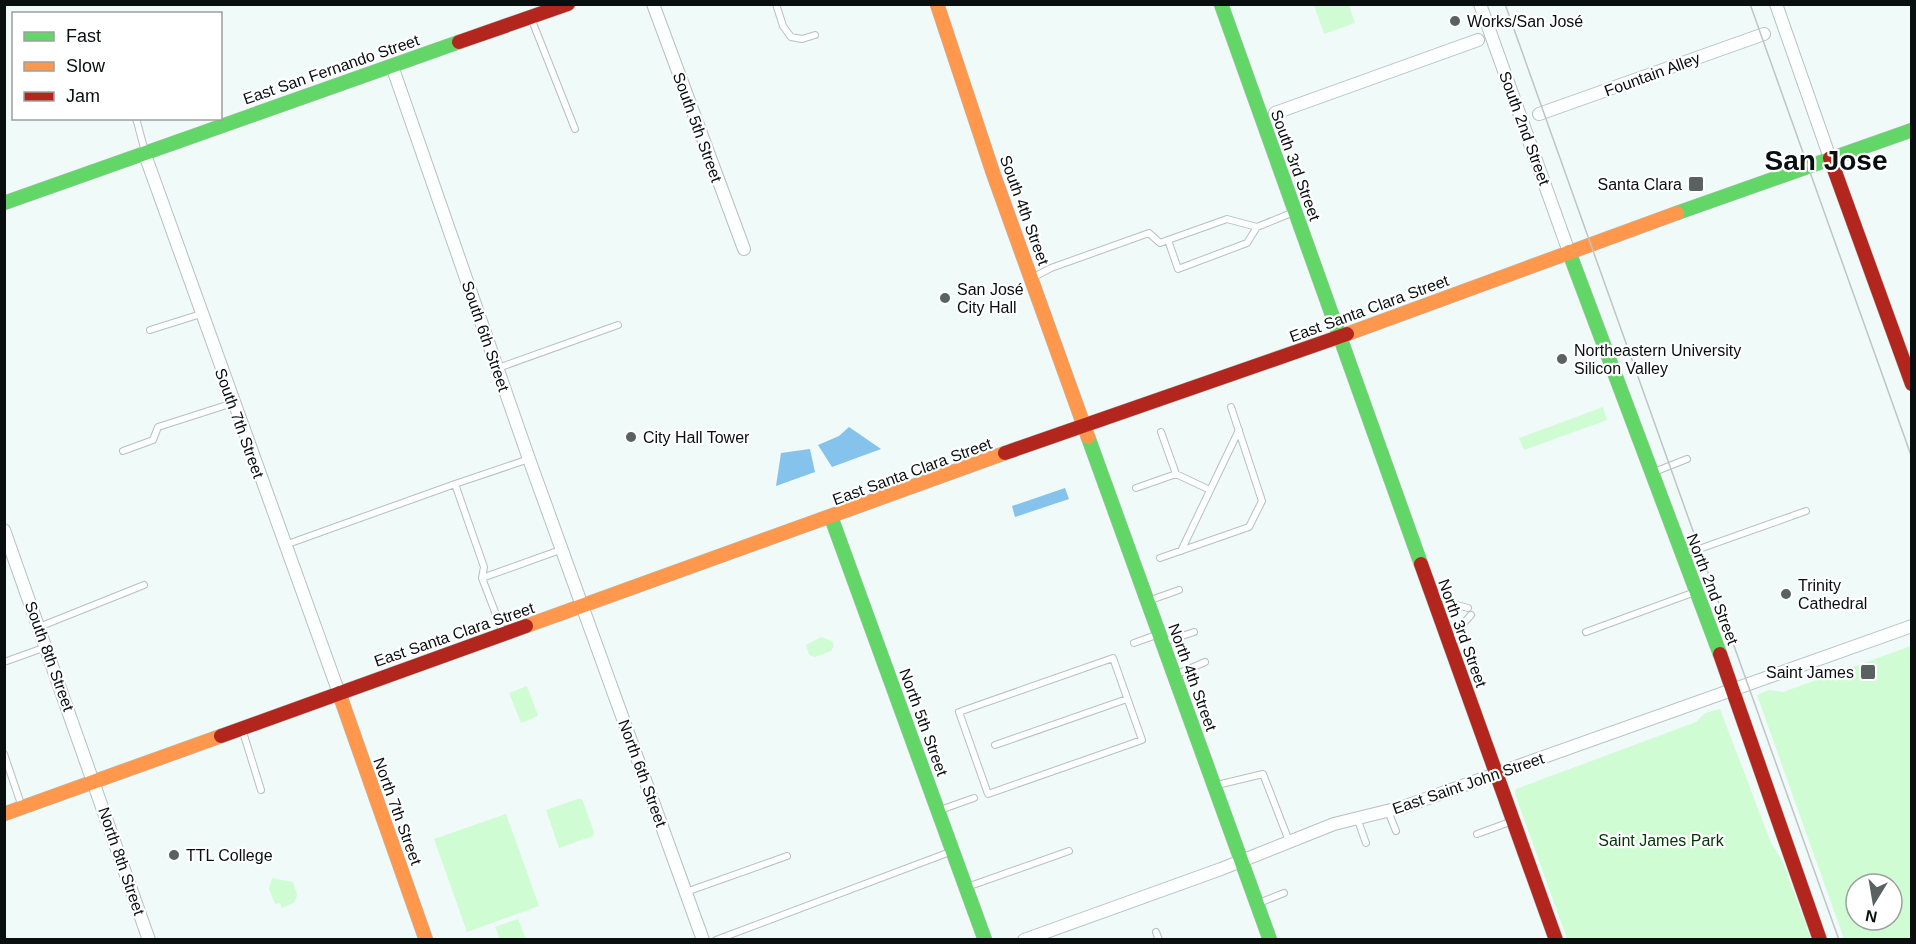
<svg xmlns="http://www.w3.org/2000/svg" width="1916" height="944" font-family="Helvetica,sans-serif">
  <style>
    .green { fill: #d0fcd4; fill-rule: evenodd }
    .water { fill: #85c2ec }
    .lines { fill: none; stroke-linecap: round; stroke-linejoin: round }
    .lane-casing { stroke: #b8c0bf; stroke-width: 8 }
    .street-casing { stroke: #b8c0bf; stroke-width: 14 }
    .fast-casing { stroke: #b8c0bf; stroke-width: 15 }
    .slow-casing { stroke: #b8c0bf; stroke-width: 15 }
    .jam-casing { stroke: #b8c0bf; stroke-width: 15 }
    .lane { stroke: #fdfefe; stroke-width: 6 }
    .street { stroke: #fdfefe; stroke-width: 12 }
    .fast { stroke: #63d668; stroke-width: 14 }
    .slow { stroke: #ff974d; stroke-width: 14 }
    .jam { stroke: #b3261e; stroke-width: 14 }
    .tram { stroke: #c1c4c4; stroke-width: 1.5 }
    .poi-dot { fill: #5a6161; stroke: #fff; stroke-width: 2 }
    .labels { text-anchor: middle; stroke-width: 4.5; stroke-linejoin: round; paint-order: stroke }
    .poi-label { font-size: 16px; fill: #090f0f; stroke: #fff; text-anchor: start }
    .street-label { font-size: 16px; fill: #090f0f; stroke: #fff }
    .park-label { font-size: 16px; fill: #023507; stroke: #fff }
    .town-label { font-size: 28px; font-weight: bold; fill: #090f0f; stroke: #fff }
  </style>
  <rect width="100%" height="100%" fill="#effaf9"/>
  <path class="green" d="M 1314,5 L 1349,5 L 1355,23 L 1324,34 Z
    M 1603,407 L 1607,420 L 1524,450 L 1519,438 Z
    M 821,637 L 832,641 L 834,646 L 831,651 L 815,657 L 809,655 L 806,645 Z
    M 1911,646 L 1911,939 L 1844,939 L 1757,695 L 1769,690 L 1783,692 ZM 1856,884 L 1892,884 L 1892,920 L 1856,920 Z
    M 527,686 L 538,716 L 521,723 L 509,693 Z
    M 1720,709 L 1771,843 L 1782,860 L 1811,939 L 1567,939 L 1515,794 L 1516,789 L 1696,722 L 1705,713 Z
    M 578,799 L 582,799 L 594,832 L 593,836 L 559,848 L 546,810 Z
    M 506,814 L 539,906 L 467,932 L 434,839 Z
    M 272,878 L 293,882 L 297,895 L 295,902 L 282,908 L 280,903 L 275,904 L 269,889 Z
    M 518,919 L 526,939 L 500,939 L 495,927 Z"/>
  <path class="water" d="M 849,427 L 881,449 L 832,467 L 818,445 L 839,436 Z
    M 810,449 L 815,472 L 776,486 L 781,453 Z
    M 1065,488 L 1069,499 L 1015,517 L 1012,506 Z"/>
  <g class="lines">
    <g class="lane-casing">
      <path id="lane" d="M 776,4 L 783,26 L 791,37 L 802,39 L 815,35
        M 531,18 L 575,129
        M 136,118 L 144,148
        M 1257,227 L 1227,219 L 1168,240 L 1178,269 L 1247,243 L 1257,227 L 1294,212
        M 1032,278 L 1051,268 L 1149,233 L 1160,243 L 1168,240
        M 150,330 L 201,314
        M 498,368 L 618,325
        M 123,451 L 153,440 L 158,427 L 233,403
        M 1654,472 L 1687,459
        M 1176,474 L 1210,490
        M 455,484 L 529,459
        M 1136,488 L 1176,474 L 1161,432
        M 285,545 L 455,484 L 484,567 L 482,578 L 502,630
        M 1181,551 L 1239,430
        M 1685,554 L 1806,511
        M 1160,558 L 1249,527 L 1262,501 L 1231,407
        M 482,578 L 563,549
        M 1437,594 L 1453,604 L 1468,608
        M 1148,601 L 1179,590
        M 39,627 L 144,585
        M 1586,632 L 1695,592
        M 1164,642 L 1194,632
        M 1134,643 L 1159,634
        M 1454,643 L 1461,626 L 1471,615
        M 1113,658 L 1142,740 L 988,794 L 959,712 Z
        M 4,662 L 46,647
        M 1175,675 L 1205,662
        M 243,732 L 261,790
        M 995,745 L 1127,699
        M 4,754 L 21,804
        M 1217,785 L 1263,774 L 1289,841
        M 940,810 L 974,798
        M 1388,811 L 1396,831
        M 1357,818 L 1366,843
        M 1477,834 L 1510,822
        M 967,887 L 1069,851
        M 686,892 L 787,856
        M 1259,903 L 1284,893
        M 1156,932 L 1159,940
        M 716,940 L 950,852"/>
    </g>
    <g class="street-casing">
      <path id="street" d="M 653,4 L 744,249
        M 1480,4 L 1569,252
        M 1776,4 L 1830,158
        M 392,66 L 529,459 L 703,940
        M 1275,113 L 1478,40
        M 1539,114 L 1764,34
        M 144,152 L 339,693
        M 4,530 L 149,940
        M 1024,940 L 1221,869 L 1334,824 L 1403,807 L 1912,626"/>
    </g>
    <g class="fast-casing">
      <path id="fast" d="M 1221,4 L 1421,564
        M 4,203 L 459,42
        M 1677,213 L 1912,130
        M 1569,252 L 1720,654
        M 1088,437 L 1270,940
        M 831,517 L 985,940"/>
    </g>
    <g class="slow-casing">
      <path id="slow" d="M 937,4 L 993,173 L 1088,437
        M 1347,334 L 1677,213
        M 526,626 L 1005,453
        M 339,693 L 426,940
        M 4,814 L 221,736"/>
    </g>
    <g class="jam-casing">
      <path id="jam" d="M 459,42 L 568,4
        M 1830,158 L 1912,384
        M 1005,453 L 1347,334
        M 1421,564 L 1556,940
        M 1720,654 L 1820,940
        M 221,736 L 526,626"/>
    </g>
    <use href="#lane" class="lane"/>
    <use href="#street" class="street"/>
    <use href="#fast" class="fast"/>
    <use href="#slow" class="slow"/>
    <use href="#jam" class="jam"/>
    <path class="tram" d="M 1505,4 L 1839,940
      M 1750,4 L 1912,458"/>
  </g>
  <g class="poi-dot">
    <circle cx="1455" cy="21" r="6"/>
    <rect x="1688" y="176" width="16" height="16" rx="3"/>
    <circle cx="945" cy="298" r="6"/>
    <circle cx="1562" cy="359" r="6"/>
    <circle cx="631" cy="437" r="6"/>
    <circle cx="1786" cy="594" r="6"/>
    <rect x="1860" y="664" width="16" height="16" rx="3"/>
    <circle cx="174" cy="855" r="6"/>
  </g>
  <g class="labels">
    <g class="poi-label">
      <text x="1467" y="27">Works/San José</text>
      <text x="1682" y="190" text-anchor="end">Santa Clara</text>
      <text x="957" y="295">San José<tspan x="957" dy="18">City Hall</tspan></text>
      <text x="1574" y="356">Northeastern University<tspan x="1574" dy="18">Silicon Valley</tspan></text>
      <text x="643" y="443">City Hall Tower</text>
      <text x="1798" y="591">Trinity<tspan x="1798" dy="18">Cathedral</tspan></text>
      <text x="1854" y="678" text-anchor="end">Saint James</text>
      <text x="186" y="861">TTL College</text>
    </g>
    <g class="street-label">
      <text transform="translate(331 69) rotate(-19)" y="6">East San Fernando Street</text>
      <text transform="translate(1652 74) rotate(-20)" y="6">Fountain Alley</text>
      <text transform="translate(698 127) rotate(70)" y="6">South 5th Street</text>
      <text transform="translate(1525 128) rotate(70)" y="6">South 2nd Street</text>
      <text transform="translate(1296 165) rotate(70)" y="6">South 3rd Street</text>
      <text transform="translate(1025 210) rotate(70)" y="6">South 4th Street</text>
      <text transform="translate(1369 308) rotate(-20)" y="6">East Santa Clara Street</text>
      <text transform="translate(486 336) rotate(71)" y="6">South 6th Street</text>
      <text transform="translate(240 423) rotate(70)" y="6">South 7th Street</text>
      <text transform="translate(912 471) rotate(-20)" y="6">East Santa Clara Street</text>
      <text transform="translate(1713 589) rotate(69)" y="6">North 2nd Street</text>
      <text transform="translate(1463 633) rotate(70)" y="6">North 3rd Street</text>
      <text transform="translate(454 634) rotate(-19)" y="6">East Santa Clara Street</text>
      <text transform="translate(50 656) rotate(70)" y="6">South 8th Street</text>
      <text transform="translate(1193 677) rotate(70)" y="6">North 4th Street</text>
      <text transform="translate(924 722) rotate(70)" y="6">North 5th Street</text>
      <text transform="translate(643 773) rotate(70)" y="6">North 6th Street</text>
      <text transform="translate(1468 783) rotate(-19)" y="6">East Saint John Street</text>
      <text transform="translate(398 811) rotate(70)" y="6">North 7th Street</text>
      <text transform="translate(122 861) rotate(71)" y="6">North 8th Street</text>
    </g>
    <g class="park-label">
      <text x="1661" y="846">Saint James Park</text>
    </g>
    <g class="town-label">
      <text x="1826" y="170">San Jose</text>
    </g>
  </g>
  <rect width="1916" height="944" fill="none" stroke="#090f0f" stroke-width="12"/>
  <rect x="12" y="12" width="210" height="108" fill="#ffffff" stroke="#9d9f9f" stroke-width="1.5"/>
  <rect x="24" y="32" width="30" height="9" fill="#63d668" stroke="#9d9f9f" stroke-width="1.5"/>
  <text x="66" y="42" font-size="18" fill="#090f0f">Fast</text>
  <rect x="24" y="62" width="30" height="9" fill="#ff974d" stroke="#9d9f9f" stroke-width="1.5"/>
  <text x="66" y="72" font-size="18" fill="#090f0f">Slow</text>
  <rect x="24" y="92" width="30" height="9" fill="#b3261e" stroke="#9d9f9f" stroke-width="1.5"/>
  <text x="66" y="102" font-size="18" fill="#090f0f">Jam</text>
  <g transform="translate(1874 902) rotate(191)"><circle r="28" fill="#ffffff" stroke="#9d9f9f" stroke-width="1.5"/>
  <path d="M0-4.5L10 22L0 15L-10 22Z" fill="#5a6161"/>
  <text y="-9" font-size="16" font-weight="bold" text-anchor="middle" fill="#090f0f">N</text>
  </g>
</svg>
